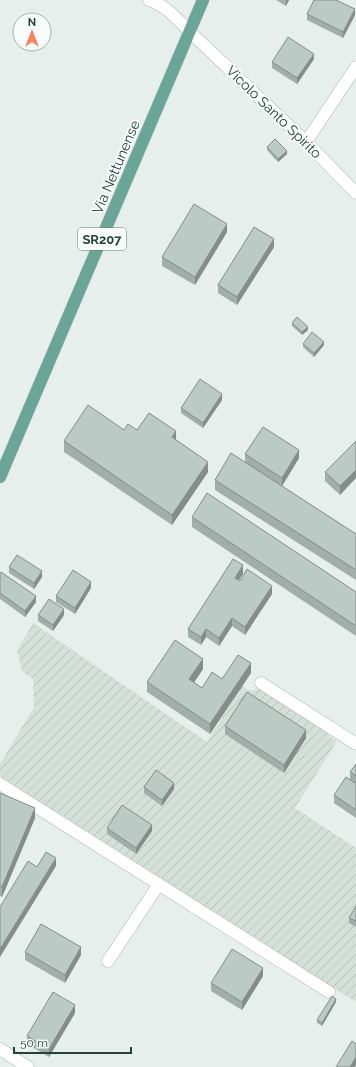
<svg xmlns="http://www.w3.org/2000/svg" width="356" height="1067" font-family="Raleway,sans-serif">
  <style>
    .industrial { fill: url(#industrial-furrows) }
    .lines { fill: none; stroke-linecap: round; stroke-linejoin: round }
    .street-casing { stroke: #a8b8b2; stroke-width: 13 }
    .primary-casing { stroke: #c2cac8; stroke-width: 13 }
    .street { stroke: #fff; stroke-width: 12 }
    .primary { stroke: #6aa596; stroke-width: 12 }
    .wall { fill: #a1aea9 }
    .shaded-wall { fill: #838d89 }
    .building { fill: #bbcac4; stroke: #838d89 }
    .labels { text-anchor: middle; stroke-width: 4; stroke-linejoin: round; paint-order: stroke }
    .shield { fill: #f7fbf9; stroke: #637a73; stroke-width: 1 }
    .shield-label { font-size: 13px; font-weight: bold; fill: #24423a }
    .street-label { font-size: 14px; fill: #24423a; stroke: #f7fbf9 }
  </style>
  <defs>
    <pattern id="industrial-furrows" width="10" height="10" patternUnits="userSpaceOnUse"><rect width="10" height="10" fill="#d4dfda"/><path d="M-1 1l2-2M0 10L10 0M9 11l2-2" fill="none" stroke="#b6c1bc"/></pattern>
  </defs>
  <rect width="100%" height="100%" fill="#e6efeb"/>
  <path class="industrial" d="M 33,623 L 207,742 L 242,686 L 250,691 L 259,689 L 329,734 L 328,736 L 337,741 L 295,808 L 356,848 L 356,1002 L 0,776 L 0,764 L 34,707 L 33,679 L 22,671 L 17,651 Z"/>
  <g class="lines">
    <g class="street-casing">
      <path id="street" d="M 149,0 C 167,6 177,19 190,32 L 306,142 L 356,193
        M 306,142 L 356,67
        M 261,683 L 356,744
        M 0,784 L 329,992
        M 108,961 L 159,884
        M 0,1049 L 28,1067"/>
    </g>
    <g class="primary-casing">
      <path id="primary" d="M 0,477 L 203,0"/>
    </g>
    <use href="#street" class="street"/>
    <use href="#primary" class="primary"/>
  </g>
  <path class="wall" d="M 276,0 L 289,0 L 286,6 Z
    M 307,14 L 355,15 L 343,38 L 307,20 Z
    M 314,59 L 297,84 L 272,68 L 272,62 Z
    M 267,147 L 287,154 L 278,162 L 267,150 Z
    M 227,232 L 195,285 L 162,266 L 162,257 Z
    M 274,247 L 237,305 L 218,293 L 218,285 Z
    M 292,323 L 308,330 L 302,335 L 292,326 Z
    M 303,344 L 324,345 L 314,357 L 303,347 Z
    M 222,400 L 203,428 L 181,413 L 181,408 Z
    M 137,430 L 176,440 L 208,472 L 172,525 L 64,452 L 64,441 Z
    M 356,441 L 340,495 L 325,481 L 325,472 Z
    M 245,454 L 299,458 L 282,486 L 356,534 L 356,580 L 215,490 L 215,480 L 245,462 Z
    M 192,517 L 356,592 L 356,636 L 192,527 Z
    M 9,567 L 42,577 L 34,589 L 9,573 Z
    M 0,574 L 36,602 L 25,617 L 0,599 Z
    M 243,574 L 238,580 L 272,594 L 245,635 L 232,626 L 219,646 L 206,637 L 201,645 L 188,637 L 188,629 Z
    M 91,588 L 75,614 L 56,602 L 56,596 Z
    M 38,615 L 64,615 L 53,631 L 38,621 Z
    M 203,669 L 194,682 L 202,688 L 222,679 L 251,673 L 210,734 L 147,692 L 147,682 Z
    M 225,726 L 306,738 L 284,773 L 225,734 Z
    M 356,764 L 356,818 L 334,803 L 334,795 L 350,780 L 350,772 Z
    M 144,787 L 174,789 L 162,806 L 144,793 Z
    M 0,793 L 35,818 L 2,897 L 0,896 Z
    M 107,828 L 152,831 L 136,854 L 107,834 Z
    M 356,906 L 356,927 L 349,923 L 349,918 Z
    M 25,952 L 81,955 L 65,983 L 25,960 Z
    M 263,976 L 242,1010 L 211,991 L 211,983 Z
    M 336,1002 L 322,1026 L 317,1023 L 317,1020 Z
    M 75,1013 L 49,1057 L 27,1044 L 27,1036 Z"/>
  <path class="shaded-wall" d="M 286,0 L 289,0 L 286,6 Z
    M 355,9 L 355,15 L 343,38 L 343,32 Z
    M 314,54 L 314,59 L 297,84 L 297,78 Z
    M 287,151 L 287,154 L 278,162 L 278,159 Z
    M 227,224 L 227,232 L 195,285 L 195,277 Z
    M 274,239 L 274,247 L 237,305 L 237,297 Z
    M 308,327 L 308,330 L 302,335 L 302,332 Z
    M 324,342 L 324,345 L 314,357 L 314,353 Z
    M 222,394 L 222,400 L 203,428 L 203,423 Z
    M 176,431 L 176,441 L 172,437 Z
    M 299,450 L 299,458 L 282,486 L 282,478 Z
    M 208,462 L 208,472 L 172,525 L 172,515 Z
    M 356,470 L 356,478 L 340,495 L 340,486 Z
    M 243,565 L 243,574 L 235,586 L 235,578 Z
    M 42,571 L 42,577 L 34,589 L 34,583 Z
    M 91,582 L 91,588 L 75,614 L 75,608 Z
    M 272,586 L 272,594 L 245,635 L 245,627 Z
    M 36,596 L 36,602 L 25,617 L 25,611 Z
    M 64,609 L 64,615 L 53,631 L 53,625 Z
    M 232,618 L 232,626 L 219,646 L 219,638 Z
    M 206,629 L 206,637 L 201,645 L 201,637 Z
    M 203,659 L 203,669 L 189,690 L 189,679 Z
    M 251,663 L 251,673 L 210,734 L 210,724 Z
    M 306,730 L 306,738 L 284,773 L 284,765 Z
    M 174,783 L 174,789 L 162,806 L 162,800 Z
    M 35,808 L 35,818 L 2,897 L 2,887 Z
    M 152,825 L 152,831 L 136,854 L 136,848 Z
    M 56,858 L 56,866 L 0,957 L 0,949 Z
    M 81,947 L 81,955 L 65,983 L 65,975 Z
    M 263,968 L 263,976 L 242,1010 L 242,1002 Z
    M 336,999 L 336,1002 L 322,1026 L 322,1023 Z
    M 75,1005 L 75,1013 L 49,1057 L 49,1049 Z
    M 356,1057 L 356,1065 L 355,1067 L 350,1067 Z"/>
  <path class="building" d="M 314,0 L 336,0 L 355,9 L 343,32 L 307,14 Z
    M 288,37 L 314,54 L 297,78 L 272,62 Z
    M 275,139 L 287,151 L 278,159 L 267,147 Z
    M 194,204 L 227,224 L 195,277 L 162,257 Z
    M 254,227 L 274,239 L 237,297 L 218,285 Z
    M 297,317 L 308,327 L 302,332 L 292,323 Z
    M 312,332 L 324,342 L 314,353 L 303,344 Z
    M 200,379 L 222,394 L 203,423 L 181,408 Z
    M 88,405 L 124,430 L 128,424 L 137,430 L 149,413 L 176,431 L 172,437 L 208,462 L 172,515 L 64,441 Z
    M 263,427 L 299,450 L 282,478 L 245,454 Z
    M 356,441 L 356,470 L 340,486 L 325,472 Z
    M 231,453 L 356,534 L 356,570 L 215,480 Z
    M 207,493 L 356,592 L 356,626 L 192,517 Z
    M 17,555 L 42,571 L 34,583 L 9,567 Z
    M 233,559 L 243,565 L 235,578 L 240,581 L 247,569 L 272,586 L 245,627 L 232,618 L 219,638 L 206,629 L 201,637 L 188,629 Z
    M 73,570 L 91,582 L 75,608 L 56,596 Z
    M 1,572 L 36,596 L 25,611 L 0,593 L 0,574 Z
    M 49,599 L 64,609 L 53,625 L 38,615 Z
    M 175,640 L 203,659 L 189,679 L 202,688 L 212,672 L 222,679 L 238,655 L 251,663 L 210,724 L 147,682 Z
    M 247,692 L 306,730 L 284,765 L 225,726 Z
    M 356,764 L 356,776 L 350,772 Z
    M 156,770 L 174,783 L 162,800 L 144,787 Z
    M 346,777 L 355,783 L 356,781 L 356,810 L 334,795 Z
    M 0,793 L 35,808 L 2,887 L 0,886 Z
    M 122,805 L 152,825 L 136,848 L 107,828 Z
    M 46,852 L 56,858 L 0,949 L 0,907 L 28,861 L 37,867 Z
    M 356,906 L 356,921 L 349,918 Z
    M 41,924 L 81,947 L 65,975 L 25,952 Z
    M 232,949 L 263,968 L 242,1002 L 211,983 Z
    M 53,992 L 75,1005 L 49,1049 L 27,1036 Z
    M 332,996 L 336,999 L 322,1023 L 317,1020 Z
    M 352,1041 L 356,1044 L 356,1057 L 350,1067 L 336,1067 Z"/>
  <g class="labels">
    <rect class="shield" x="78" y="228" width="48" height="22" rx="3"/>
    <g class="shield-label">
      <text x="102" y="244">SR207</text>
    </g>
    <g class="street-label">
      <text transform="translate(274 112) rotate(44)" y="5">Vicolo Santo Spirito</text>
      <text transform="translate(116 167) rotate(-67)" y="5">Via Nettunense</text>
    </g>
  </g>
  <g transform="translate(32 32)"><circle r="19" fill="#f7fbf9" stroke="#a3b1ad"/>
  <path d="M0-3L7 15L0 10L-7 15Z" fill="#f4845f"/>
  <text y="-6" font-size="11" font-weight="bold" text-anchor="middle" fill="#24423a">N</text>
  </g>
  <path d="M14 1047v6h117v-6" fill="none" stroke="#24423a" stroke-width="2"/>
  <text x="20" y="1047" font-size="12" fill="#24423a" stroke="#f7fbf9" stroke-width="3" paint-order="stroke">50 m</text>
</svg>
